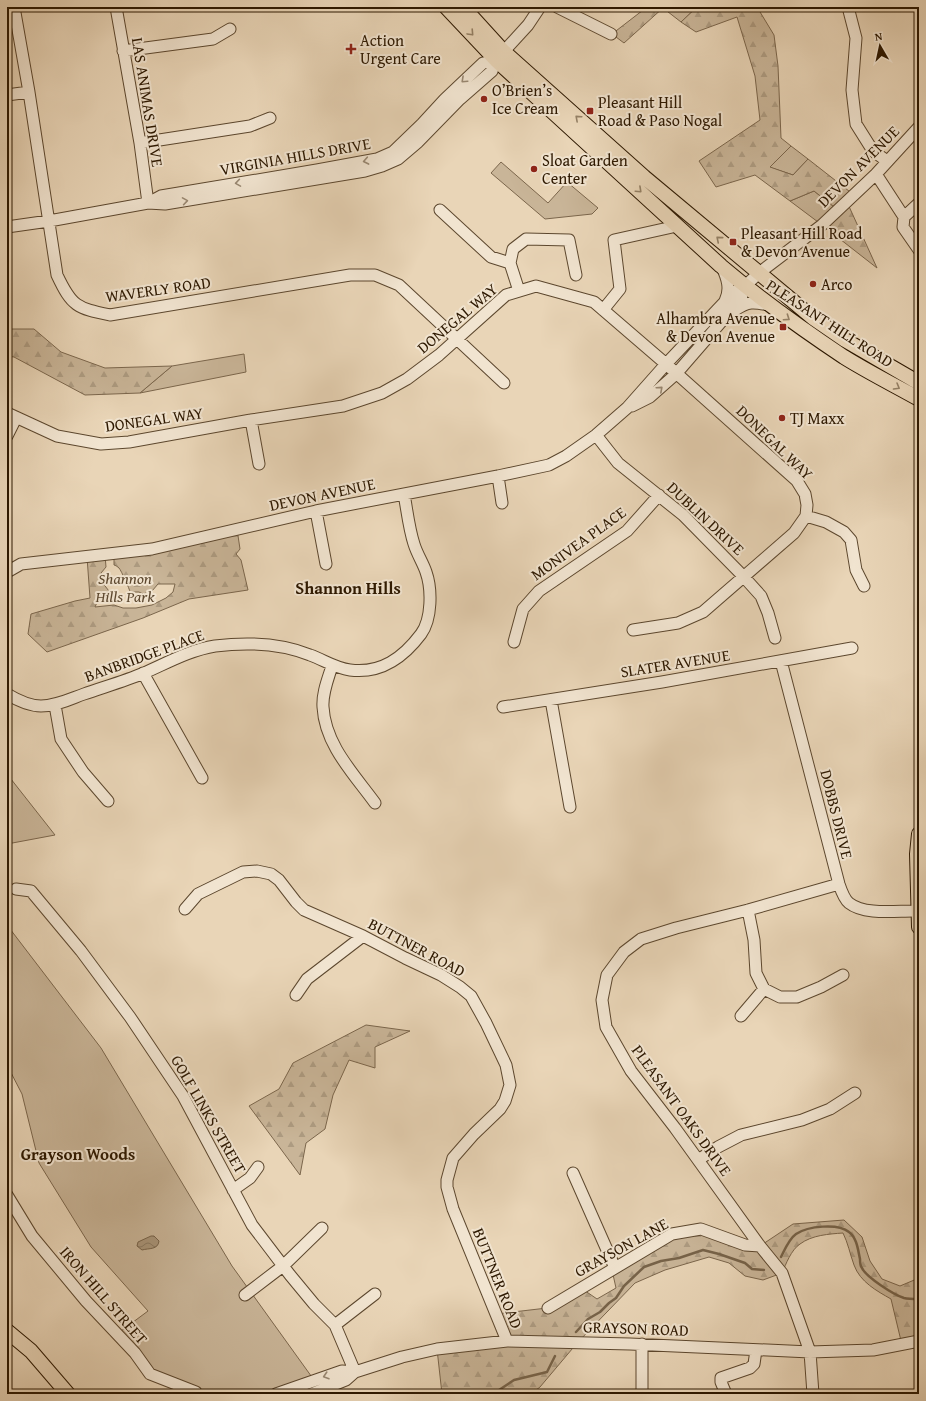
<svg xmlns="http://www.w3.org/2000/svg" width="926" height="1401" font-family="'Gentium Book Plus',serif">
  <style>
    .green { fill: #c9b598; stroke: #7b664c }
    .forest { fill: url(#forest-firs); stroke: #7b664c }
    .water { fill: url(#water-waves); stroke: #776349 }
    .lines { fill: none; stroke-linecap: round; stroke-linejoin: round }
    .stream { stroke: #776349; stroke-width: 2.5 }
    .minor-casing { stroke: #5c472e; stroke-width: 13 }
    .major-casing { stroke: #2d1800; stroke-width: 16 }
    .minor { stroke: #f1e4d0; stroke-width: 11 }
    .major { stroke: #e9d5b7; stroke-width: 14 }
    .oneway { stroke: #948065 }
    .oneway2 { stroke: #998872 }
    .poi-dot { fill: #8f2418; stroke: #f1e4d0; stroke-width: 1.5 }
    .labels { text-anchor: middle; stroke-width: 4; stroke-linejoin: round; paint-order: stroke }
    .poi-label { font-size: 16px; fill: #2d1800; stroke: #f1e4d0; text-anchor: start }
    .street-label { font-size: 16px; fill: #2d1800; stroke: #f1e4d0 }
    .park-label { font-size: 16px; font-style: italic; fill: #5c472e; stroke: #f1e4d0 }
    .neighbourhood-label { font-size: 17px; font-weight: bold; fill: #2d1800; stroke: #f1e4d0 }
  </style>
  <defs>
    <pattern id="forest-firs" width="22" height="20" patternUnits="userSpaceOnUse"><rect width="22" height="20" fill="#c9b598"/><path d="M5 1l3.5 6h-7zM16 11l3.5 6h-7z" fill="#ad9b81"/></pattern>
    <pattern id="water-waves" width="16" height="10" patternUnits="userSpaceOnUse"><rect width="16" height="10" fill="#a99579"/><path d="M0 5q4-4 8 0t8 0" fill="none" stroke="#8a7961"/></pattern>
  </defs>
  <rect width="100%" height="100%" fill="#e9d5b7"/>
  <filter id="stains"><feTurbulence type="fractalNoise" baseFrequency=".005" numOctaves="4"/><feColorMatrix values="0 0 0 0 .2 0 0 0 0 .09 0 0 0 0 .02 0 0 0 .5 -.17"/></filter>
  <radialGradient id="worn" r=".72"><stop offset=".6" stop-color="#630" stop-opacity="0"/><stop offset="1" stop-color="#630" stop-opacity=".3"/></radialGradient>
  <path class="green" d="M 664,7 L 697,7 L 681,22 L 663,8 Z
    M 791,146 L 808,159 L 793,175 L 769,167 Z
    M 501,162 L 548,203 L 567,182 L 598,208 L 592,214 L 545,219 L 491,173 Z
    M 814,191 L 838,210 L 822,225 L 790,201 Z
    M 244,354 L 246,372 L 140,393 L 172,366 Z
    M 7,774 L 55,835 L 7,844 Z
    M 7,925 L 101,1048 L 232,1266 L 314,1380 L 276,1394 L 204,1394 L 150,1374 L 117,1334 L 148,1311 L 91,1247 L 39,1163 L 22,1094 L 7,1065 Z"/>
  <path class="forest" d="M 647,7 L 664,7 L 624,43 L 612,34 Z
    M 697,7 L 757,7 L 774,35 L 778,66 L 781,138 L 791,146 L 770,167 L 793,175 L 808,159 L 854,195 L 847,202 L 877,268 L 822,225 L 838,210 L 814,191 L 790,201 L 755,175 L 716,187 L 699,161 L 760,120 L 755,76 L 737,17 L 696,32 L 681,22 Z
    M 9,329 L 34,329 L 61,352 L 105,368 L 172,366 L 140,393 L 85,395 L 14,357 L 7,356 L 7,330 Z
    M 237,529 L 240,549 L 236,554 L 241,560 L 248,590 L 189,599 L 143,618 L 47,652 L 28,634 L 31,614 L 75,601 L 90,598 L 87,557 L 105,555 L 106,567 L 101,573 L 102,582 L 112,595 L 106,600 L 98,600 L 95,607 L 114,605 L 123,608 L 136,608 L 152,605 L 166,598 L 173,592 L 175,584 L 158,584 L 152,591 L 143,594 L 139,592 L 130,592 C 130,590 121,570 119,568 C 118,567 115,565 114,565 L 114,554 Z
    M 366,1025 L 410,1031 L 375,1047 L 375,1068 L 349,1060 L 333,1095 L 325,1129 L 306,1143 L 300,1175 L 249,1106 L 279,1089 L 293,1063 Z
    M 844,1220 L 862,1237 L 870,1261 L 882,1279 L 900,1286 L 919,1278 L 919,1341 L 902,1345 L 891,1299 C 877,1291 860,1282 854,1265 C 850,1254 848,1243 843,1233 C 829,1234 812,1235 800,1244 C 791,1250 786,1264 782,1273 L 763,1280 L 745,1276 L 729,1263 L 709,1257 L 665,1270 L 635,1283 L 578,1342 L 540,1387 L 531,1394 L 442,1394 L 437,1349 L 506,1341 L 496,1314 L 547,1308 L 581,1288 L 597,1299 L 616,1288 L 612,1270 L 672,1234 L 701,1229 L 760,1246 L 793,1224 Z"/>
  <path class="water" d="M 151,1236 L 154,1236 L 159,1241 C 158,1250 149,1248 142,1250 L 137,1246 L 138,1242 Z"/>
  <g class="lines">
    <path class="stream" d="M 781,1257 C 785,1249 789,1239 796,1234 C 808,1226 838,1223 849,1232 C 857,1238 858,1250 860,1259 C 860,1262 860,1266 862,1268 C 866,1277 894,1295 904,1298 C 908,1299 914,1299 919,1299
      M 576,1332 L 588,1319 L 600,1312 L 609,1303 L 616,1298 L 624,1286 L 644,1267 L 661,1261 L 679,1258 L 703,1250 L 719,1254 L 745,1263 L 752,1269 L 764,1270
      M 493,1394 L 514,1380 L 547,1372 L 555,1356"/>
    <g class="minor-casing">
      <path id="minor" d="M 14,7 L 29,92 L 57,275 C 72,307 77,308 110,315 L 350,275 L 375,275 L 399,285 L 504,383
        M 557,7 L 611,34
        M 848,7 L 856,38 L 852,90 L 856,124 L 873,151 L 887,161
        M 123,51 L 213,39 L 230,29
        M 496,60 L 483,63 L 445,99 L 422,124 L 393,152 L 377,159 L 317,170 L 161,196 L 148,203 L 165,204 L 365,171 L 382,166 L 398,159 L 418,142 L 460,99 L 492,71 L 496,60 L 528,25 L 540,7
        M 7,95 L 29,92
        M 140,143 L 250,126 L 270,118
        M 876,174 L 904,217 L 919,203
        M 440,210 L 491,257 L 510,263 L 519,291
        M 904,217 L 903,227 L 919,250
        M 7,227 L 49,221 L 148,203 L 140,143 L 116,7
        M 510,263 L 513,249 L 526,239 L 569,240 L 576,275
        M 722,267 C 727,278 731,289 725,301
        M 603,310 L 620,289 L 614,240 L 677,226
        M 735,310 C 749,301 753,302 769,305
        M 632,406 L 650,397 L 676,374 L 741,299 L 745,286
        M 7,413 L 57,436 L 101,444 L 129,442 L 251,420 L 343,406 L 382,393 L 407,379 L 439,355 L 506,295 L 536,286 L 594,302 L 666,364 L 797,481 L 805,494 L 807,505 L 806,516 L 794,533 L 703,612 L 678,623 L 633,630
        M 251,420 L 259,464
        M 596,435 L 618,463 L 683,515 L 743,576 L 761,596 L 768,613 L 775,638
        M 7,436 L 16,418
        M 498,476 L 502,503
        M 316,511 L 326,564
        M 806,516 L 826,522 L 844,532 L 851,540 L 856,570 L 864,586
        M 7,572 L 21,564 L 152,549 L 316,511 L 498,476 L 549,465 L 566,456 L 596,435 L 627,408 L 666,364 L 734,292 L 745,286 L 759,273 L 822,225 L 876,174 L 919,127
        M 514,642 L 523,609 L 539,591 L 627,531 L 659,495
        M 781,661 L 839,884 C 841,890 844,899 849,903 C 864,915 894,911 913,911 L 918,910
        M 332,666 C 328,679 322,693 323,707 C 325,745 354,774 375,803
        M 143,673 L 202,778
        M 7,694 C 17,700 29,706 41,706 C 56,706 70,699 84,694 C 104,687 125,681 144,673 C 167,663 190,650 215,646 C 247,642 280,643 310,655 C 324,660 335,668 350,670 C 381,674 403,658 421,634 C 432,619 432,589 426,572 C 423,563 417,554 414,544 C 409,529 407,510 404,494
        M 551,700 L 570,807
        M 55,705 L 61,739 L 83,772 L 108,801
        M 503,707 L 662,682 L 852,648
        M 16,889 L 31,891 L 81,951 L 130,1017 L 183,1096 L 252,1225 L 290,1275 L 314,1304 L 335,1325 L 355,1372 L 402,1357 L 437,1349 L 507,1341 L 630,1344 L 810,1352 L 873,1350 L 919,1341
        M 185,909 L 198,894 L 243,872 L 257,871 L 271,874 L 279,880 L 296,902 L 304,910 L 363,936 L 405,958 L 441,975 L 460,987 L 471,996 L 486,1023 L 506,1065 L 510,1085 L 505,1101 L 500,1109 L 474,1134 L 453,1158 L 447,1180 L 447,1187 L 453,1209 L 507,1341
        M 748,910 L 754,940 L 756,973 L 764,989 L 780,997 L 797,997 L 821,987 L 843,975
        M 296,995 L 307,979 L 363,936
        M 741,1016 L 764,989
        M 698,1160 L 718,1147 L 741,1135 L 802,1120 L 830,1109 L 855,1093
        M 573,1173 L 615,1268
        M 233,1190 L 250,1178 L 258,1167
        M 7,1195 L 32,1236 L 86,1301 L 135,1353 L 150,1374 L 196,1392
        M 760,1246 L 675,1128 L 631,1071 L 606,1027 L 602,1000 L 607,975 L 624,952 L 641,939 L 676,928 L 748,910 L 839,884
        M 245,1295 L 283,1266 L 322,1228
        M 548,1308 L 672,1234 L 701,1229 L 745,1245 L 760,1246 L 782,1273 L 810,1352 L 813,1394
        M 335,1325 L 375,1294
        M 642,1344 L 642,1394
        M 276,1394 L 342,1371 L 355,1372 L 346,1380 L 311,1394
        M 726,1394 L 721,1382 L 721,1378 L 750,1368 L 754,1364 L 756,1350"/>
    </g>
    <g class="major-casing">
      <path id="major" d="M 446,7 L 496,60 L 721,266 C 760,299 802,329 844,357 C 868,372 894,385 919,399
        M 463,7 L 503,51 L 644,177 L 813,318 L 845,340 L 919,383
        M 919,834 L 917,854 L 919,927
        M 7,1331 L 31,1351 L 68,1394"/>
    </g>
    <use href="#minor" class="minor"/>
    <use href="#major" class="major"/>
  </g>
  <defs><path id="oneway-chevron" d="M-2-3.5L2.5 0L-2 3.5" fill="none" stroke-width="1.6" stroke-linecap="round" stroke-linejoin="round"/></defs>
  <g class="oneway">
    <use href="#oneway-chevron" transform="translate(471 33) rotate(47)"/>
    <use href="#oneway-chevron" transform="translate(578 118) rotate(-138)"/>
    <use href="#oneway-chevron" transform="translate(639 190) rotate(43)"/>
    <use href="#oneway-chevron" transform="translate(719 239) rotate(-140)"/>
    <use href="#oneway-chevron" transform="translate(787 318) rotate(34)"/>
    <use href="#oneway-chevron" transform="translate(897 387) rotate(30)"/>
  </g>
  <g class="oneway2">
    <use href="#oneway-chevron" transform="translate(464 80) rotate(137)"/>
    <use href="#oneway-chevron" transform="translate(366 161) rotate(169)"/>
    <use href="#oneway-chevron" transform="translate(238 183) rotate(171)"/>
    <use href="#oneway-chevron" transform="translate(185 201) rotate(-9)"/>
    <use href="#oneway-chevron" transform="translate(660 389) rotate(-42)"/>
    <use href="#oneway-chevron" transform="translate(326 1376) rotate(162)"/>
  </g>
  <g class="poi-dot">
    <path d="M349 43h4v4h4v4h-4v4h-4v-4h-4v-4h4z"/>
    <circle cx="484" cy="99" r="4"/>
    <rect x="586" y="107" width="8" height="8" rx="2"/>
    <circle cx="534" cy="169" r="4"/>
    <rect x="729" y="238" width="8" height="8" rx="2"/>
    <circle cx="813" cy="284" r="4"/>
    <rect x="779" y="323" width="8" height="8" rx="2"/>
    <circle cx="782" cy="418" r="4"/>
  </g>
  <g class="labels">
    <g class="poi-label">
      <text x="360" y="46">Action<tspan x="360" dy="18">Urgent Care</tspan></text>
      <text x="492" y="96">O’Brien’s<tspan x="492" dy="18">Ice Cream</tspan></text>
      <text x="598" y="108">Pleasant Hill<tspan x="598" dy="18">Road &amp; Paso Nogal</tspan></text>
      <text x="542" y="166">Sloat Garden<tspan x="542" dy="18">Center</tspan></text>
      <text x="741" y="239">Pleasant Hill Road<tspan x="741" dy="18">&amp; Devon Avenue</tspan></text>
      <text x="821" y="290">Arco</text>
      <text x="775" y="324" text-anchor="end">Alhambra Avenue<tspan x="775" dy="18">&amp; Devon Avenue</tspan></text>
      <text x="790" y="424">TJ Maxx</text>
    </g>
    <g class="street-label">
      <text transform="translate(148 102) rotate(81)" y="6">LAS ANIMAS DRIVE</text>
      <text transform="translate(295 156) rotate(-10)" y="6">VIRGINIA HILLS DRIVE</text>
      <text transform="translate(858 166) rotate(-45)" y="6">DEVON AVENUE</text>
      <text transform="translate(158 289) rotate(-8)" y="6">WAVERLY ROAD</text>
      <text transform="translate(457 318) rotate(-40)" y="6">DONEGAL WAY</text>
      <text transform="translate(830 323) rotate(33)" y="6">PLEASANT HILL ROAD</text>
      <text transform="translate(154 419) rotate(-8)" y="6">DONEGAL WAY</text>
      <text transform="translate(775 442) rotate(44)" y="6">DONEGAL WAY</text>
      <text transform="translate(322 494) rotate(-12)" y="6">DEVON AVENUE</text>
      <text transform="translate(706 518) rotate(43)" y="6">DUBLIN DRIVE</text>
      <text transform="translate(578 543) rotate(-36)" y="6">MONIVEA PLACE</text>
      <text transform="translate(144 655) rotate(-20)" y="6">BANBRIDGE PLACE</text>
      <text transform="translate(675 663) rotate(-9)" y="6">SLATER AVENUE</text>
      <text transform="translate(837 814) rotate(76)" y="6">DOBBS DRIVE</text>
      <text transform="translate(417 947) rotate(28)" y="6">BUTTNER ROAD</text>
      <text transform="translate(682 1110) rotate(54)" y="6">PLEASANT OAKS DRIVE</text>
      <text transform="translate(209 1114) rotate(60)" y="6">GOLF LINKS STREET</text>
      <text transform="translate(621 1247) rotate(-29)" y="6">GRAYSON LANE</text>
      <text transform="translate(498 1278) rotate(68)" y="6">BUTTNER ROAD</text>
      <text transform="translate(104 1295) rotate(49)" y="6">IRON HILL STREET</text>
      <text transform="translate(636 1328) rotate(2)" y="6">GRAYSON ROAD</text>
    </g>
    <g class="park-label">
      <text x="125" y="584">Shannon<tspan x="125" dy="18">Hills Park</tspan></text>
    </g>
    <g class="neighbourhood-label">
      <text x="348" y="594">Shannon Hills</text>
      <text x="78" y="1160">Grayson Woods</text>
    </g>
  </g>
  <rect width="926" height="1401" fill="none" stroke="#e9d5b7" stroke-width="24"/>
  <rect x="8" y="8" width="910" height="1385" fill="none" stroke="#2d1800" stroke-width="2"/>
  <rect x="12" y="12" width="902" height="1377" fill="none" stroke="#2d1800"/>
  <g transform="translate(880 46) rotate(351)" stroke="#f1e4d0" stroke-width="3" paint-order="stroke">
  <path d="M0-3L7 15L0 10L-7 15Z" fill="#2d1800"/>
  <text y="-6" font-size="11" font-weight="bold" text-anchor="middle" fill="#2d1800">N</text>
  </g>
  <rect width="100%" height="100%" filter="url(#stains)"/>
  <rect width="100%" height="100%" fill="url(#worn)"/>
</svg>
